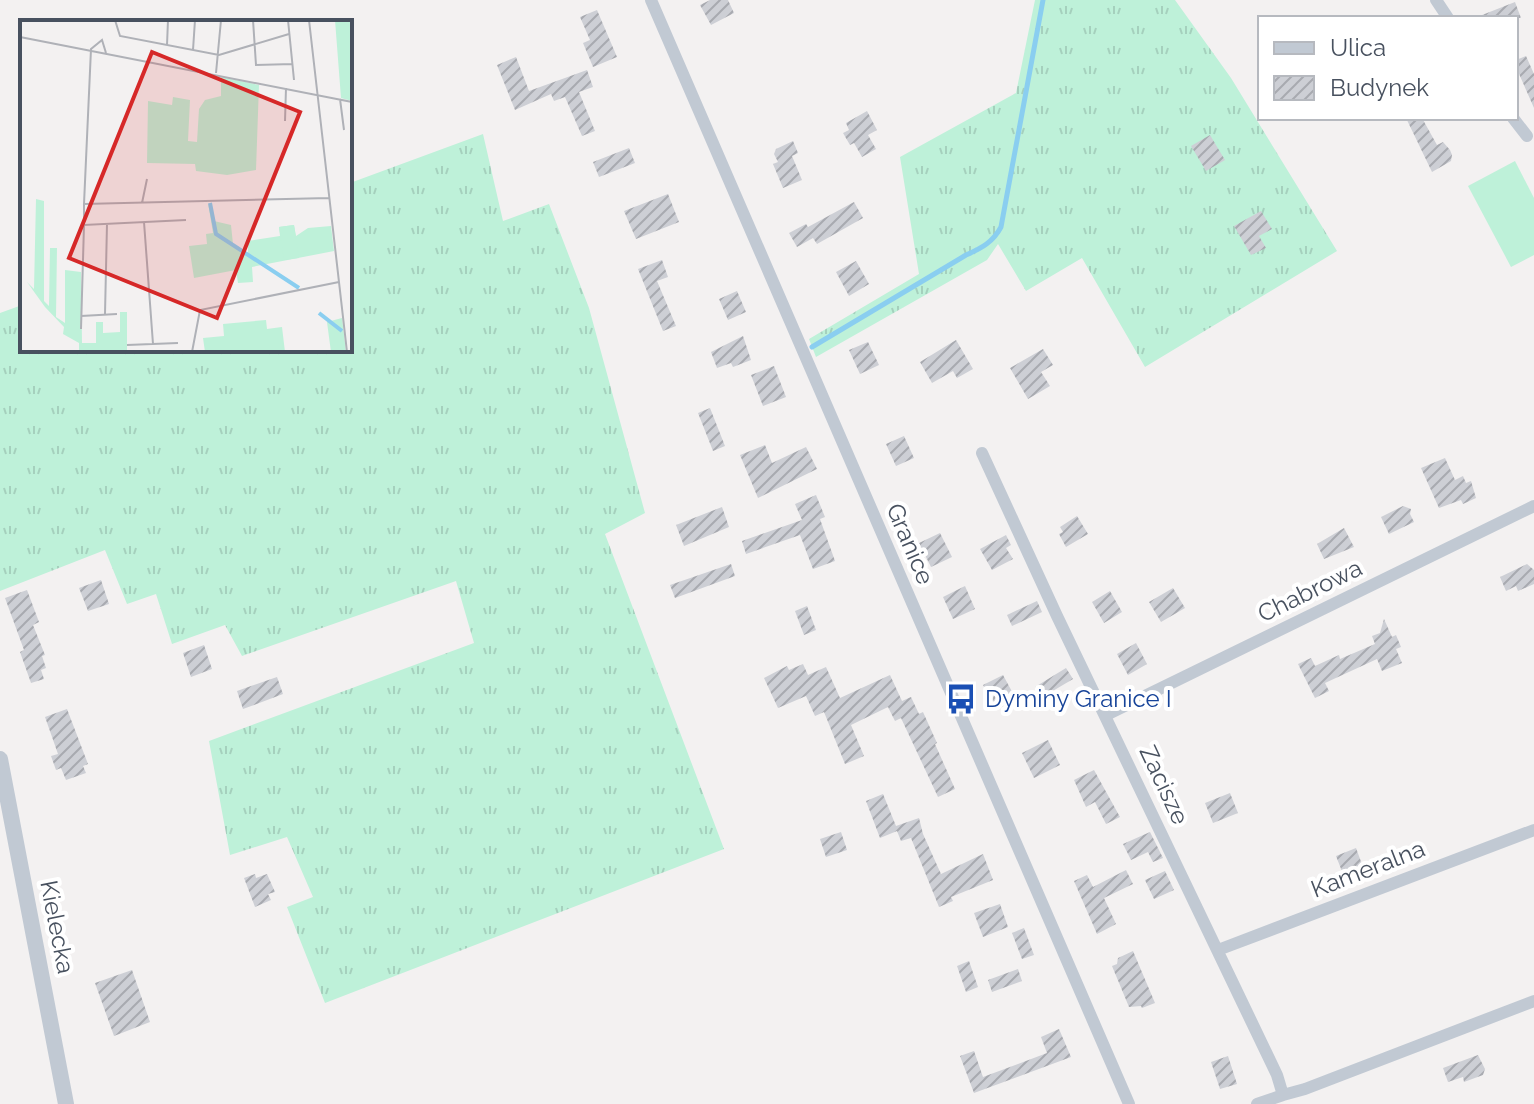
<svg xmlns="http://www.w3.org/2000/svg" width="1534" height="1104" font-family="Raleway,sans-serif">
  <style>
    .grass { fill: url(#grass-tufts) }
    .pitch { fill: #bef1d9 }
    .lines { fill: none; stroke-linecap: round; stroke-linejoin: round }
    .stream { stroke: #8acef0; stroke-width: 5 }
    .building { fill: url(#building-hatch) }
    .minor { stroke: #c1c9d3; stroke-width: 12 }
    .tertiary { stroke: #c1c9d3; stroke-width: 16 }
    .labels { text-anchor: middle; stroke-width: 8; stroke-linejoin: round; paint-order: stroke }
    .street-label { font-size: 24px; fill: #48515f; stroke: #fff }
    .transit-label { font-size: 24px; fill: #164399; stroke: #fff; text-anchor: start }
    .inset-river { fill: none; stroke: #8acef0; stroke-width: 4 }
    .inset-road { fill: none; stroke: #afb1b7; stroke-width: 2 }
    .view { fill: #d62828; fill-opacity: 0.15; stroke: #d62828; stroke-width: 4 }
    .inset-edge { fill: none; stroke: #48515f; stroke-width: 4 }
  </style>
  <defs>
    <pattern id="grass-tufts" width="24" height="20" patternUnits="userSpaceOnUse" patternTransform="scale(2)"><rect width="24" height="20" fill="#bef1d9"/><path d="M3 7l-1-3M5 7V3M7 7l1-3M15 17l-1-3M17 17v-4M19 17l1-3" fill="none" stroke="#a5d0bd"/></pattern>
    <pattern id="building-hatch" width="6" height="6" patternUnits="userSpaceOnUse" patternTransform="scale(2)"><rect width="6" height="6" fill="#cdcfd5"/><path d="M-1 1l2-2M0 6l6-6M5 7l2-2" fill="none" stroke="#a8aab0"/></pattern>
  </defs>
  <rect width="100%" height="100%" fill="#f3f1f1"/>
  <path class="grass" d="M 1035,0 L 1175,0 L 1231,78 L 1337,251 L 1145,367 L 1082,258 L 1026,291 L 998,244 L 987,260 L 816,357 L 809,339 L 919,274 L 900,157 L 1016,93 Z
    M 483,134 L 503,221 L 549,204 L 589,308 L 645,513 L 605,534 L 724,849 L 325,1003 L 287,907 L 313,897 L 287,837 L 230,855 L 209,741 L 474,643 L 456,581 L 242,656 L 225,625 L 172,644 L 156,594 L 127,604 L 105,550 L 0,591 L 0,313 L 22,305 L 22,350 L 350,350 L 350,183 Z"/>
  <path class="pitch" d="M 1515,161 L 1534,198 L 1534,255 L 1511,267 L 1468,186 Z"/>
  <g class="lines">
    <path class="stream" d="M 812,347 L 966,255 C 982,248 993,242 1001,227 L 1043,0"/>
  </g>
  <path class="building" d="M 710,0 L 728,0 L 734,13 L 711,25 L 700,5 Z
    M 1515,2 L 1521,18 L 1477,18 L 1477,17 Z
    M 597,10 L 617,57 L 593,67 L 583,43 L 590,40 L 580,17 Z
    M 1526,56 L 1534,74 L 1534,108 L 1516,67 L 1516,60 Z
    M 516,57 L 529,91 L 587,70 L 593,87 L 579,92 L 595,131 L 582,136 L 565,97 L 554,101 L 551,94 L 515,110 L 497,65 Z
    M 867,111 L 877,130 L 868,135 L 876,149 L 862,157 L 854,143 L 850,145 L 843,133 L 849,130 L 846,123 Z
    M 1406,118 L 1422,118 L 1437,145 L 1443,142 L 1450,150 L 1452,155 L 1451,161 L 1432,172 Z
    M 1210,135 L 1225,160 L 1206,171 L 1191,146 Z
    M 793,141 L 798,153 L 792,156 L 802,180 L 783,188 L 773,164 L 778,162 L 774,154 L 776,149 Z
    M 629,148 L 635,163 L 599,177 L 593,162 Z
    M 668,194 L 679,222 L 636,239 L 624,211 Z
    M 854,202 L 863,218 L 817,244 L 813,238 L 797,247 L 789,233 L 806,224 L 808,227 Z
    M 1261,211 L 1272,229 L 1259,236 L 1266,248 L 1251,255 L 1234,226 Z
    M 662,260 L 668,277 L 657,281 L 676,326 L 663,331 L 638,269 Z
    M 856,261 L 869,284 L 849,296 L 836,272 Z
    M 737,291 L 746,312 L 728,320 L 719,299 Z
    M 743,336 L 751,360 L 733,367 L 731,363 L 717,368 L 711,352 Z
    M 956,340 L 973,369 L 957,378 L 953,371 L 932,383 L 920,362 Z
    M 868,342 L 879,365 L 860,374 L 849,350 Z
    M 1043,349 L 1053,365 L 1041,372 L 1050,386 L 1028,399 L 1010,368 Z
    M 774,366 L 786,397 L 763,406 L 751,375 Z
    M 710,408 L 725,446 L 713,451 L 698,413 Z
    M 904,436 L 914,458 L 896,466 L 886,444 Z
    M 765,445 L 772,463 L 806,447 L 817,469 L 758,498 L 740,455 Z
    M 1445,458 L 1455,480 L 1463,476 L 1466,483 L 1471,481 L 1476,498 L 1463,504 L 1461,500 L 1439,508 L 1421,468 Z
    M 816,495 L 825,517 L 820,519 L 835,561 L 813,569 L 800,535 L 746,554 L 742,541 L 802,520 L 795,504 Z
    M 1403,506 L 1411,509 L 1410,514 L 1414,522 L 1389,534 L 1381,517 Z
    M 722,507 L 729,527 L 684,546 L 676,525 Z
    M 1077,516 L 1088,534 L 1066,547 L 1059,534 L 1063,532 L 1060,527 Z
    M 1344,528 L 1354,547 L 1324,559 L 1317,544 Z
    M 940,533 L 952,557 L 931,567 L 919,543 Z
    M 1006,535 L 1011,545 L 1006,548 L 1013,559 L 992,570 L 980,549 Z
    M 731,564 L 735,576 L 675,598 L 670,585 Z
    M 1527,564 L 1534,570 L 1534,584 L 1518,591 L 1516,586 L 1506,591 L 1500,577 Z
    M 101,580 L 109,604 L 88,611 L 79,588 Z
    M 965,586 L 975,609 L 953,619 L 943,597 Z
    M 1173,588 L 1185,608 L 1161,622 L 1149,602 Z
    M 27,590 L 39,622 L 33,625 L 45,655 L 42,656 L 46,668 L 41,670 L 44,679 L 31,683 L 20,652 L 24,650 L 5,598 Z
    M 1110,591 L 1122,612 L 1104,623 L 1092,602 Z
    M 1037,601 L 1042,612 L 1012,626 L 1007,615 Z
    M 807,606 L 816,630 L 804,635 L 795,611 Z
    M 1384,619 L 1392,637 L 1396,635 L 1401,647 L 1396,649 L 1402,663 L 1382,671 L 1377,659 L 1325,683 L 1329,691 L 1315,698 L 1298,664 L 1311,658 L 1315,666 L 1339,655 L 1340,659 L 1375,644 L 1372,636 L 1380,633 Z
    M 1136,643 L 1147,664 L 1128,675 L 1117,654 Z
    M 204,645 L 212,669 L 191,677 L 183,653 Z
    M 803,664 L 808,675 L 826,667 L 840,698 L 890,675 L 902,701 L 911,697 L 919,714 L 923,712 L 937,743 L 935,744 L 955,789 L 938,797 L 901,718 L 895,721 L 888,707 L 851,725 L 864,756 L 845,764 L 824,712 L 815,716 L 806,696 L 778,708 L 764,678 L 787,666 L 789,670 Z
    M 1066,668 L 1073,679 L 1041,698 L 1035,687 Z
    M 1003,675 L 1016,699 L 996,710 L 983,685 Z
    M 277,677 L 283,694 L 243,709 L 237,691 Z
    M 67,709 L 88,764 L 83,766 L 86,773 L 66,780 L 61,768 L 56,770 L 51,756 L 58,754 L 45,717 Z
    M 1048,740 L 1060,765 L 1034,778 L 1022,753 Z
    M 1094,770 L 1120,817 L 1106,824 L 1095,802 L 1086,807 L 1074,780 Z
    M 1230,793 L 1238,813 L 1213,823 L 1205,803 Z
    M 883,794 L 896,826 L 919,818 L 923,834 L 941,874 L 983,854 L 993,880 L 951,897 L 953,901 L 939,907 L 911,838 L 901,841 L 897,831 L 880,838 L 866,801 Z
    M 841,832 L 847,850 L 826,857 L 820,839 Z
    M 1150,832 L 1163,858 L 1153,862 L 1148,852 L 1131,860 L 1123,844 Z
    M 1356,848 L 1363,867 L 1343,874 L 1336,856 Z
    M 1126,870 L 1133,884 L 1104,898 L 1116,924 L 1097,934 L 1074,881 L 1087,875 L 1093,887 Z
    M 1165,871 L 1174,890 L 1154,899 L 1145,880 Z
    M 255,874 L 256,878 L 267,874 L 275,892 L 268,894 L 271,900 L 255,907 L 244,878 Z
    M 1000,904 L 1008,927 L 983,937 L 974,913 Z
    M 1024,928 L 1034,955 L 1022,959 L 1012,933 Z
    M 1133,951 L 1155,1003 L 1142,1008 L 1141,1006 L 1129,1007 L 1112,966 L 1117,964 L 1118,958 Z
    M 969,961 L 978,987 L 966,992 L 957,966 Z
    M 1018,969 L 1022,981 L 992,992 L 988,980 Z
    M 132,970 L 150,1022 L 114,1036 L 95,983 Z
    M 1059,1029 L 1071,1057 L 974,1093 L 960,1056 L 974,1051 L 983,1077 L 1047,1053 L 1041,1037 Z
    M 1478,1055 L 1485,1069 L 1483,1075 L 1464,1082 L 1463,1077 L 1448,1082 L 1443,1068 Z
    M 1228,1056 L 1237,1084 L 1220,1089 L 1211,1062 Z"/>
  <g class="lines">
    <path class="minor" d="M 651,0 L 1129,1104
      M 1436,0 L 1448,18
      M 1513,118 L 1527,136
      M 982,453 L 1057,616 L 1277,1075 L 1283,1095 L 1257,1104
      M 1106,715 L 1534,506
      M 1218,950 L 1534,830
      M 1283,1095 L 1305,1089 L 1534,1001"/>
    <path class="tertiary" d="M 0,759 L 66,1104"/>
  </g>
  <defs>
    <g id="bus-bare" transform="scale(2.4)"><path d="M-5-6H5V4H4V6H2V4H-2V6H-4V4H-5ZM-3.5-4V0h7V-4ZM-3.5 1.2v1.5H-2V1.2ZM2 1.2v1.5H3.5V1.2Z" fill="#1a4fb4" stroke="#fff" stroke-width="2.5" paint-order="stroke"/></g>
  </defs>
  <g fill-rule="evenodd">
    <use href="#bus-bare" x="961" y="699"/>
  </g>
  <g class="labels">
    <g class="street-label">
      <text transform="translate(910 544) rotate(67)" y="8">Granice</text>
      <text transform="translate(1310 591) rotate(-26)" y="8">Chabrowa</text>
      <text transform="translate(1164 785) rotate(65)" y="8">Zacisze</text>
      <text transform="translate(1368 869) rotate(-21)" y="8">Kameralna</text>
      <text transform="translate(57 927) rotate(79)" y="8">Kielecka</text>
    </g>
    <g class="transit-label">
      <text x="985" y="707">Dyminy Granice I</text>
    </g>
  </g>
  <g transform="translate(20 20)">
    <rect width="332" height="332" fill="#f3f1f1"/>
    <path d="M 315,0 L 332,0 L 332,81 L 321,78 ZM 201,57 L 239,65 L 236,150 L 207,155 L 176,151 L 175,144 L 127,143 L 128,81 L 152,85 L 153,77 L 170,80 L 168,121 L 177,122 L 179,89 L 185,80 L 201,76 ZM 16,179 L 24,181 L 24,281 L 29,286 L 30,228 L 37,228 L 36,297 L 45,303 L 45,250 L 61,252 L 62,323 L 76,323 L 76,302 L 83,302 L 83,313 L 100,312 L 100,292 L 107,292 L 107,332 L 59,332 L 59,323 L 43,314 L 44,307 L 25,287 L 7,262 L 14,269 ZM 188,183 L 194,201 L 211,205 L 213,224 L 228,234 L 228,221 L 260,216 L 259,207 L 274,205 L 276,216 L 288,208 L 311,206 L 314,231 L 232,247 L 233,262 L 218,263 L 216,250 L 174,258 L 169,226 L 187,224 L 186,214 L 193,213 ZM 322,298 L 326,332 L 311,332 L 307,302 ZM 246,300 L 247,309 L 262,307 L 265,332 L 185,332 L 183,318 L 204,316 L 203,304 Z" fill="#bef1d9"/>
    <path d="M 274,205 L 279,238 L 264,240 L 259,207 Z" fill="#bef1d9"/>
    <path class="inset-river" d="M 190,183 L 196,214 L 279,268M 299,293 L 322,311"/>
    <path class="inset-road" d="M 95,0 L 100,16 L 199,35 L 269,14M 233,0 L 236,45 L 273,44M 268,0 L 274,60M 289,0 L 327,332M 0,17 L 332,82M 147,25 L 148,0M 173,30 L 175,0M 86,33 L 82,20 L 71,29 L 64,184 L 309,178M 196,53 L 201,0M 320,79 L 324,110M 265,101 L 266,68M 122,183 L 127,159M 64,184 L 64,205 L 166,200M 124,202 L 133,324M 85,294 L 87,204M 61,296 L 97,294M 61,309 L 64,205M 107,325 L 158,323M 172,332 L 180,290 L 319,262"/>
    <path class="view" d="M 132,32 L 280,92 L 197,298 L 49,238 Z"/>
    <rect width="332" height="332" class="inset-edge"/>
  </g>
  <rect x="1258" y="16" width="260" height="104" fill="#ffffff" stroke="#b6b9bf" stroke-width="2"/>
  <rect x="1274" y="42" width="40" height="12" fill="#c1c9d3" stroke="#b6b9bf" stroke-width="2"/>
  <text x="1330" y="56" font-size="24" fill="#48515f">Ulica</text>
  <rect x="1274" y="76" width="40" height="24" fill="url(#building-hatch)" stroke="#b6b9bf" stroke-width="2"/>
  <text x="1330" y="96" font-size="24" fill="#48515f">Budynek</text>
</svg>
